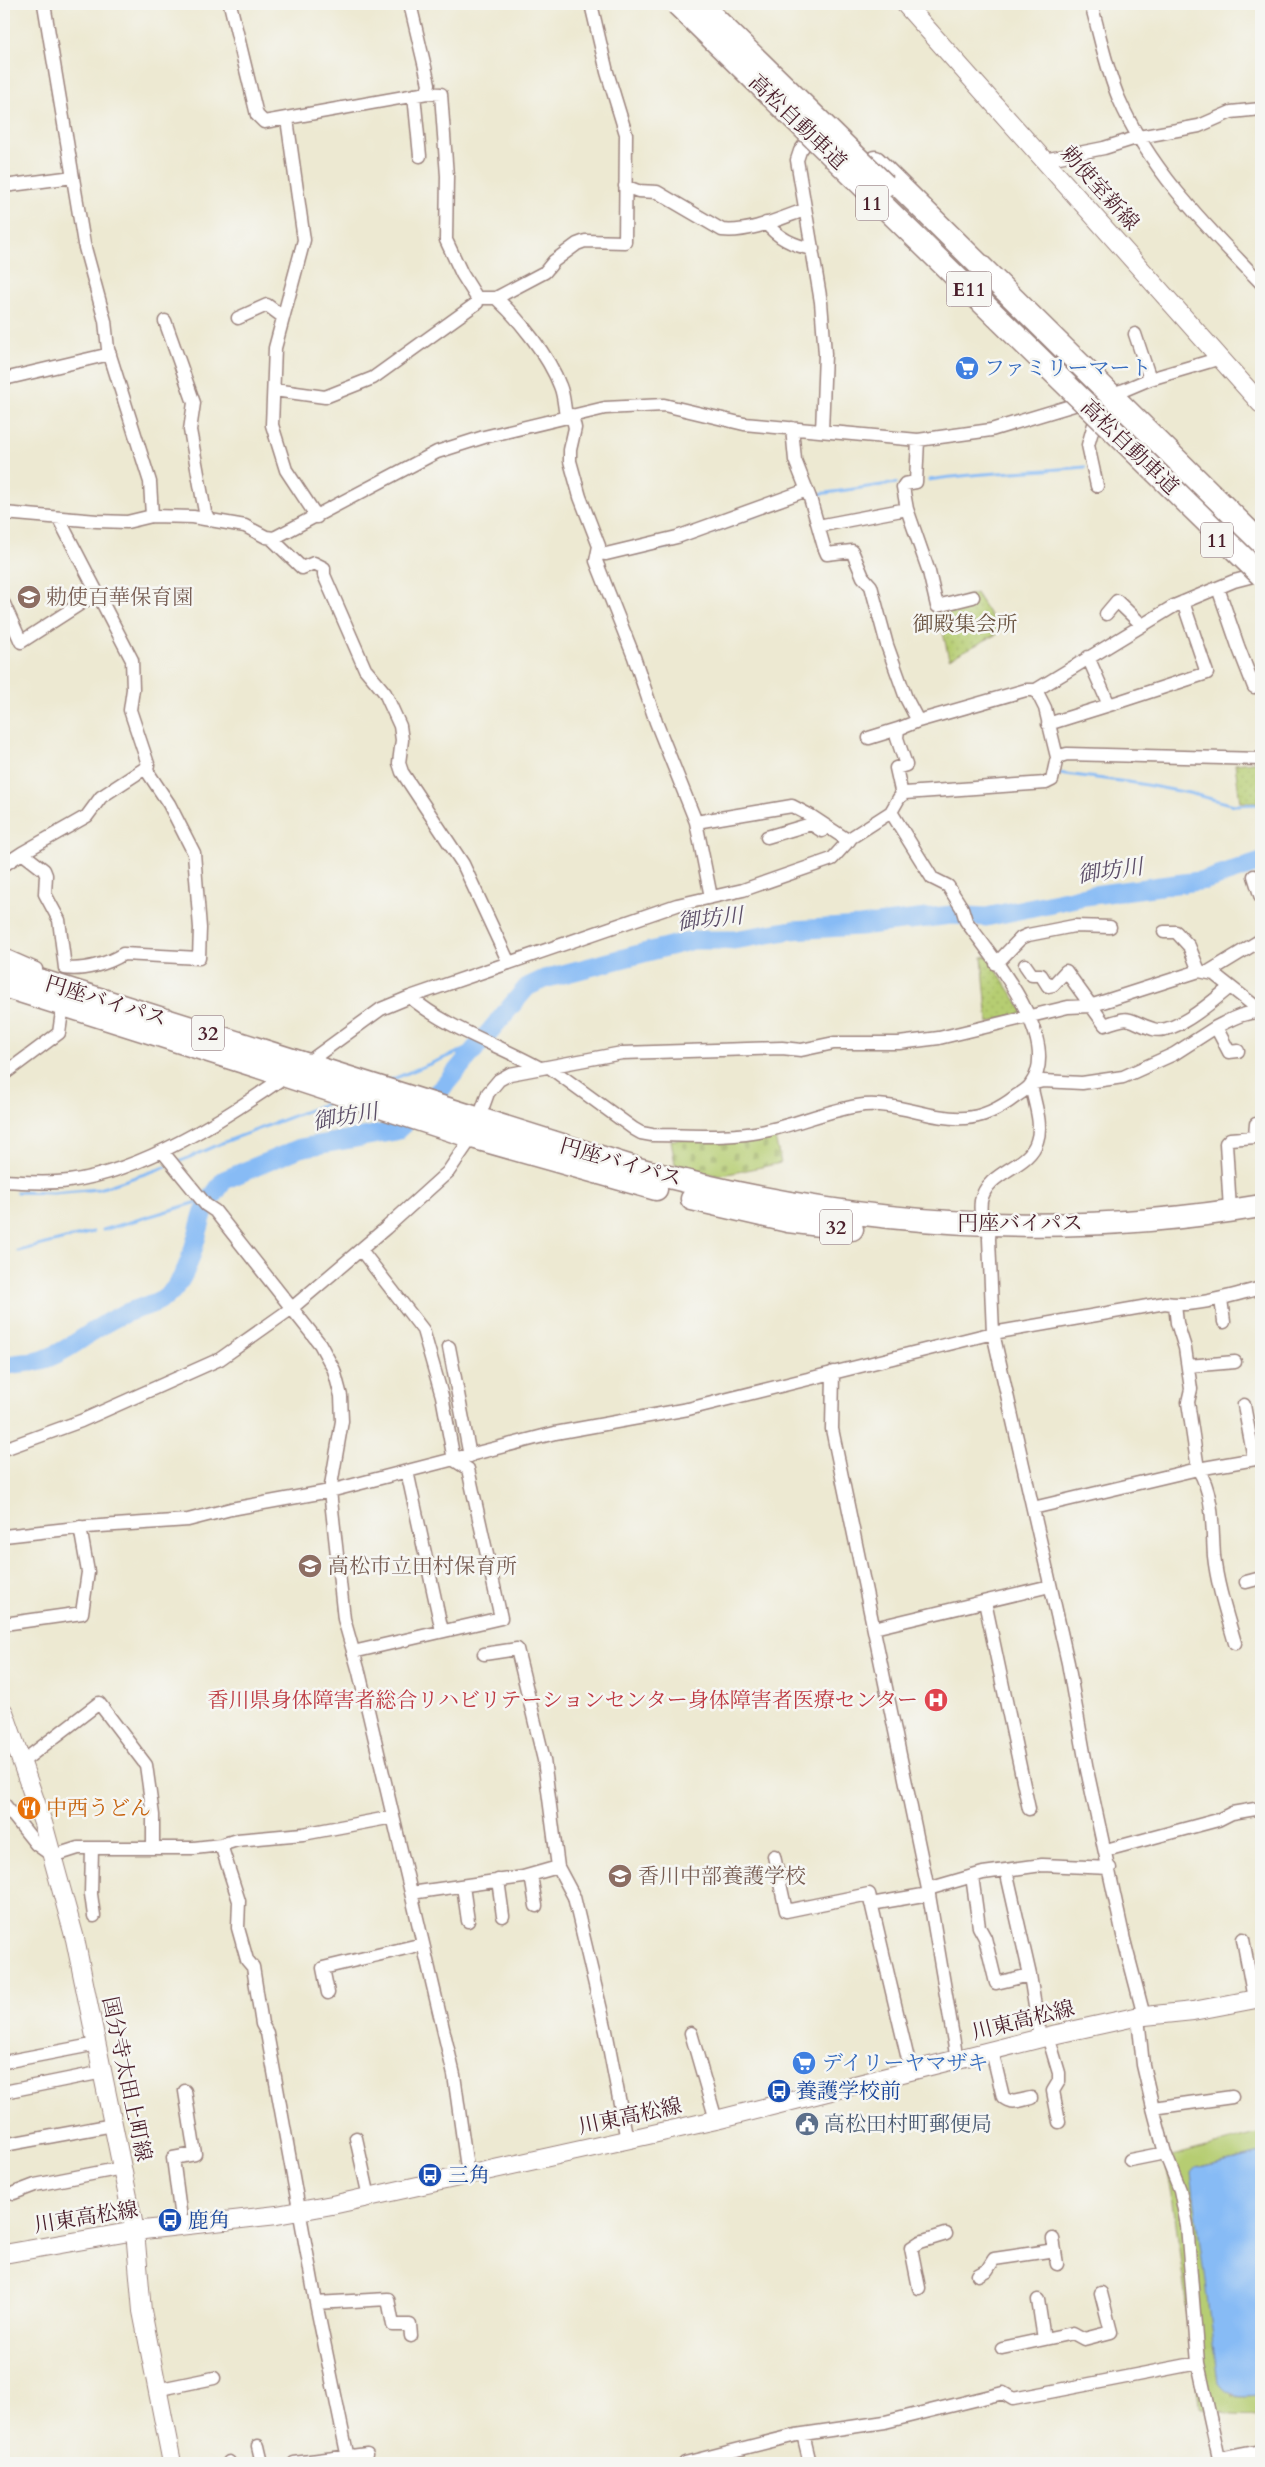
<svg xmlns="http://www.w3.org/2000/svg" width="1265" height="2467" font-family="Cardo,'Noto Serif JP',serif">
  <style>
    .grass { fill: #b6cd72; stroke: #80764e }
    .cemetery { fill: url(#cemetery-stones); stroke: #80764e }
    .park { fill: url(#park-dots); stroke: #80764e }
    .water { fill: #87bbf5; stroke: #686d90 }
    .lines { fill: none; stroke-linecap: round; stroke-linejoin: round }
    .stream { stroke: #87bbf5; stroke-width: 3 }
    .river { stroke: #87bbf5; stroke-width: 19 }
    .street-casing { stroke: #9c847e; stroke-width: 15 }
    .secondary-casing { stroke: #9c847e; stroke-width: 20 }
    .highway-casing { stroke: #9c847e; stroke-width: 25 }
    .street { stroke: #fff; stroke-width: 12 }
    .secondary { stroke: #fff; stroke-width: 18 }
    .highway { stroke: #fff; stroke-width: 22 }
    .highway-bridge-casing { stroke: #9c847e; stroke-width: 25; stroke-linecap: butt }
    .highway-bridge { stroke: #fff; stroke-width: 22 }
    .labels { text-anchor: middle; stroke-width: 5; stroke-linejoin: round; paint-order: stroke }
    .shield { fill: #f6f6f2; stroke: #7e6067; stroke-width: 1 }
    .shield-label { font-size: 20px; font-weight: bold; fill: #4a1f2b }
    .street-label { font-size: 21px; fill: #4a1f2b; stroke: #f6f6f2 }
    .shop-label { font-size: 21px; fill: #366cbe; stroke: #f6f6f2; text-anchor: start }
    .education-label { font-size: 21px; fill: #785e54; stroke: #f6f6f2; text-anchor: start }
    .park-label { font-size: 21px; fill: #6a5340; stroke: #f6f6f2 }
    .health-label { font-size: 21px; fill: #be3a42; stroke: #f6f6f2; text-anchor: end }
    .food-label { font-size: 21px; fill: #c56008; stroke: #f6f6f2; text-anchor: start }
    .transit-label { font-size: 21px; fill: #164399; stroke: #f6f6f2; text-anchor: start }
    .service-label { font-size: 21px; fill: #4e5e75; stroke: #f6f6f2; text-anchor: start }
    .water-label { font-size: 22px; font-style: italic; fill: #5c4e68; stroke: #f6f6f2 }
  </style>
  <defs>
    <pattern id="cemetery-stones" width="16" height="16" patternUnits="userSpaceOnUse" patternTransform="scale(1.25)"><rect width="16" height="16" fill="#b6cd72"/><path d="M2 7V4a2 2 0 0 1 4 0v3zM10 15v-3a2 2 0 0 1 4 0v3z" fill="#9eb063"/></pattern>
    <pattern id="park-dots" width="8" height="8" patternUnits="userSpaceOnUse" patternTransform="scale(1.25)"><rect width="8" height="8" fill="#b6cd72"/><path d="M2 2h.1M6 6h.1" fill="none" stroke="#9eb063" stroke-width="1.8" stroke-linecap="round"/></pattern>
  </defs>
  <rect width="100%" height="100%" fill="#f6f6f2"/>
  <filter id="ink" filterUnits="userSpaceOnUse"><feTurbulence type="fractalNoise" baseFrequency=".02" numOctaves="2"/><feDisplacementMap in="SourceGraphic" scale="10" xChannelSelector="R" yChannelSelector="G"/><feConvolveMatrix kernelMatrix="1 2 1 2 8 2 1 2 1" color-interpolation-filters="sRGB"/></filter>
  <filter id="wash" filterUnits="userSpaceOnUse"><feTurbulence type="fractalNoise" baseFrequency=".0096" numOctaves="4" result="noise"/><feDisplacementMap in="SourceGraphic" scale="20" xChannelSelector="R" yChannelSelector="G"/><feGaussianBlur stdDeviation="1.12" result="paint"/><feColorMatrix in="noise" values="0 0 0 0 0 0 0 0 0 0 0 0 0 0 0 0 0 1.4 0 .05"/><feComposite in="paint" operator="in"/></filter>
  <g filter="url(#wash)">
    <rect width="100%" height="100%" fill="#ede9d2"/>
    <path class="grass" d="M 1261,2133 L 1261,2153 L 1195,2168 L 1231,2396 L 1261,2395 L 1261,2415 L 1232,2414 L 1201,2408 L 1199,2403 L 1172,2194 L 1166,2165 L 1172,2156 Z"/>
    <path class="cemetery" d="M 771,1134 L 775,1138 L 781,1163 L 718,1176 L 675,1164 L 671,1140 Z"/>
    <path class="park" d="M 976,593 L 1001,632 L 949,659 L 937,606 Z
      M 1261,761 L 1261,802 L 1240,802 L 1235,764 Z
      M 987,956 L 1024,1012 L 988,1023 L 982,957 Z"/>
    <path class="water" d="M 1261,2153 L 1261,2395 C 1243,2396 1229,2399 1218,2383 L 1191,2173 L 1195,2168 Z"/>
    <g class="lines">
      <path class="stream" d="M 929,480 C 980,472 1033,472 1085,467
        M 812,495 L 896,483
        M 637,554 L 681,544 L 764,512
        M 1058,773 L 1135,783 L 1189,793 L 1234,805 L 1261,804
        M 388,1081 L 459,1052 L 477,1047
        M 181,1161 L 222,1143 L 333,1101
        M 17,1192 L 53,1193 L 99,1189 L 166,1167
        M 207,1199 L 213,1196
        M 103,1230 L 198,1202
        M 18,1251 L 93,1232
        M 4,1255 L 8,1254"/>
      <path class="river" d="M 213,1196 L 224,1180 L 300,1148 L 396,1131 L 443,1087 L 527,987 L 544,979 L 693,940 L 734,940 L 792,930 L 860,926 L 951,915 L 986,917 L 1085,896 L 1206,880 L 1261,862
        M 4,1366 C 17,1362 32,1364 45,1359 C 71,1350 92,1329 117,1317 C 135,1307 160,1306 174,1289 C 191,1269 196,1236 204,1211"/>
    </g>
  </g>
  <g filter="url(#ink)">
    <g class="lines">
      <g class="street-casing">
        <path id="street" d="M 44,4 L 84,244 L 105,321 L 108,349 L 150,482 L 152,516
          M 230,4 L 257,115 L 264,122 L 427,93 L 429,84 L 410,4
          M 1091,4 C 1100,35 1106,69 1119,99 C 1150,171 1208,228 1261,283
          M 414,95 L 420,156
          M 287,119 L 304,240 L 275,348 L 272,425 L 286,470 L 317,517
          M 808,140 L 800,151 L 797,160 L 821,302 L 825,354 L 822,431
          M 1044,160 L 1104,148 L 1139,137 L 1199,126 L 1231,112 L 1261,109
          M 4,186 L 73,177
          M 625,186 L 638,191 L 657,192 L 722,230 C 749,233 779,219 804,210
          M 766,223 C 778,238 794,246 813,249
          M 477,298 L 496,298 C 519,319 549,356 560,386 C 564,395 564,406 566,416
          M 496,298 L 545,272 L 554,261 L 577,244 L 585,241 L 625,242 L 626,134 L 607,72 L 591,4
          M 238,318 L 267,305 L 283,317
          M 165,321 L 194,403 L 190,430 L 205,512 L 209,520
          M 1135,334 L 1150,379
          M 4,379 L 110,354
          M 274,390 L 325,397 L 373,378 L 477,303 L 477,298 L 462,274 L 446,240 L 447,176 L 441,94 L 427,93
          M 572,415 L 575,428 L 570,450 L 570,461 L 580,497 L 599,546 L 596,561 L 634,657 L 656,722 L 696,822 L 711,897
          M 1095,421 L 1088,445 L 1097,486
          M 792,428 L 795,460 L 810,498 L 824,547 L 827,554 L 852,551 L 863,577 L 871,586 L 887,645 L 906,698 L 918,721 L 1026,690 L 1036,690
          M 907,509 L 929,572 L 937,606 L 973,597
          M 4,513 L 97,521 L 127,522 L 152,516 L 193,517 L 245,526 L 266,537 L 274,538 L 437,452 L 484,437 L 605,408 L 664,405 L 744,424 L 918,440 L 991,430 L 1124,390 L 1150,379 L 1221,358
          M 818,526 L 907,509 L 903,487 L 905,484 L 916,482 L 918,440
          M 271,538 L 302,568 L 314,563 L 324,568 L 324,575 L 365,669 L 385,693 L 400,726 L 402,740 L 399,763 L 402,772 L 463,864 L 509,963
          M 598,553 L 606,554 L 677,537 L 807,490
          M 1218,588 L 1238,646 L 1254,687
          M 4,604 L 21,642 L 97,593
          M 1106,614 L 1117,601 L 1142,625
          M 1088,657 L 1109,705 L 1207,673 L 1183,602
          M 1048,724 L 1109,705
          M 869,738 L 898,729
          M 1057,757 L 1045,708 L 1036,690 L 1174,606 L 1234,581 L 1261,574
          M 902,795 L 896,768 L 906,765 L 897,738 L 898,729 L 918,721
          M 696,822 L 792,806 L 811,816 L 849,841
          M 767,837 L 811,824 L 822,831
          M 22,853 L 87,816 L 101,797 L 147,767
          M 4,865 L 22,853 L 44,870 L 46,875 L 45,894 L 59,920 L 65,968 C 82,971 108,964 123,954 L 199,958 L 200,928 L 194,853 L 169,804 L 147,771 L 148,764 L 130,710 L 133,689 L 132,660 L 59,519
          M 1254,876 L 1261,898
          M 1164,932 L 1176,932 L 1189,946 L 1199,971
          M 4,955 L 36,969
          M 996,964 L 1021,938 L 1028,935 L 1074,926 L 1110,927
          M 1025,965 L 1032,975 L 1041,975 L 1048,986 L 1053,985 L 1066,971 L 1105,1025 C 1134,1014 1127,1021 1153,1029 C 1174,1036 1214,1000 1230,987
          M 1210,971 L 1261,940
          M 410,997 C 448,1029 497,1044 540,1068
          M 1238,1051 L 1229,1052 L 1216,1027 C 1232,1019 1243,1012 1261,1012
          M 304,1065 L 381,1009 L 410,997 L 677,905 L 743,890 L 832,859 L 852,837 L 891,812 L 899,798 L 905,793 L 1046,783 L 1052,780 L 1057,757 L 1067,754 L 1261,759
          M 549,1067 L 634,1129 L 641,1133 L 652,1135 C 689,1135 729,1139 765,1131 C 798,1124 830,1109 864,1105 C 897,1102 931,1120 965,1118 C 983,1117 1002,1107 1016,1096 C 1021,1093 1028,1089 1031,1084 C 1063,1040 992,957 966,921 L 962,908 L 948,886 L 932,878 L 891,812
          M 4,1074 L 59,1033 L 63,1005
          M 162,1151 L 206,1205 L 215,1211 L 320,1344 L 334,1370 L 341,1396 L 342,1421 L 330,1491 L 344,1619 L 359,1672 L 454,2075 L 468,2175
          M 4,1181 C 25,1182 47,1184 69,1181 C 144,1171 226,1118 287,1075
          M 1230,1210 L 1226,1143 L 1230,1139 L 1255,1137 L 1256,1124
          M 982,1224 C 981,1217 980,1208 981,1201 C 987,1170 1029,1169 1037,1141 C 1043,1124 1034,1102 1031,1084 L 1043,1081 L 1082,1083 L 1123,1077 L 1174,1054 L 1216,1027
          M 990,1224 L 989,1239 L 993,1333 L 1068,1663 L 1087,1770 L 1124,1940 L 1144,2016
          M 1221,1299 L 1224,1322
          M 1175,1305 L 1177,1323 L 1185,1348 L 1191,1389 L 1188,1402 L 1198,1469 C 1214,1494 1212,1527 1214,1556 C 1217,1585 1227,1615 1235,1643
          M 449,1347 L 470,1456
          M 1188,1366 L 1235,1362
          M 833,1372 L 832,1429 L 928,1889 L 957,2060
          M 1244,1405 L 1254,1459
          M 4,1449 L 81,1421 L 220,1359 L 292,1308 L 386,1228 L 448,1172 L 472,1137 L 488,1093 L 499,1080 L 510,1074 L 622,1053 L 782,1048 L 801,1050 L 834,1043 L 899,1043 L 939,1038 L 1068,1007 L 1090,1006 L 1199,971 L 1214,974 L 1261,1011
          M 407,1471 L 442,1631
          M 1033,1508 L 1198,1469 L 1261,1458
          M 4,1536 L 86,1527 L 188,1520 L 231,1509 L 330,1491 L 555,1433 L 688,1409 L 993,1333 L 1165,1303 C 1193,1308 1234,1295 1261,1288
          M 1246,1582 L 1261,1578
          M 985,1602 L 1029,1809
          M 4,1624 L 82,1613 L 88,1572 L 80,1527
          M 874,1628 L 1050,1586
          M 353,1652 L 501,1618 L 468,1469 L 454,1460 L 442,1396 L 423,1330 L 361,1250
          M 484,1654 L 517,1649 L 544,1760 L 558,1867 L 574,1897 L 606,2031 L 627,2140
          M 22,1762 L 99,1703 L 146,1765 L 153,1815 L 153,1847
          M 4,1804 L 36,1844 L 53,1856 L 78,1848 L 194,1848 L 221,1845 L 237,1840 L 303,1834 L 393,1817
          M 221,1845 L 239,1901 L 238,1928 L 247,1960 L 253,1967 L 262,2024 L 267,2033 L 316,2303 L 349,2463
          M 92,1848 L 91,1894 L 94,1916
          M 1106,1850 L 1218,1820 L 1232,1813 L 1261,1808
          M 774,1856 L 786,1911 L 869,1894 L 911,2072
          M 1006,1870 L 1030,1975 L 1040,2038
          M 531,1875 L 536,1906
          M 972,1876 L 979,1927 L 985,1938 L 996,1983 L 1030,1975
          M 498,1880 L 503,1916
          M 463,1886 L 468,1921
          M 928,1889 L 983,1873 L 1042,1865 L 1110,1868
          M 411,1893 L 523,1877 L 558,1867
          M 871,1904 L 929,1894
          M 1243,1939 L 1254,1999
          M 328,1993 L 323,1968 L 423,1944
          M 1138,2017 L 1143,2065 L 1153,2108 L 1165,2153 L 1180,2190 L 1187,2225 L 1198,2363 L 1220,2463
          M 691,2033 L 716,2120
          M 1048,2036 L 1059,2073 L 1059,2081 L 1053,2091 L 1059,2122
          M 992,2051 L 1003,2097 C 1011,2105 1021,2100 1031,2098
          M 4,2062 L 97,2044
          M 4,2092 L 103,2072
          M 1153,2108 L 1232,2097
          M 356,2138 L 369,2197
          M 4,2145 L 113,2125
          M 1130,2160 L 1165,2153
          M 14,2193 L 35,2185 L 122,2168
          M 182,2226 L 173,2158 L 195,2154 L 185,2091
          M 1053,2239 L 1057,2264
          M 978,2275 L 987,2270 L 994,2259 L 1055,2250
          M 919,2288 L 911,2248 L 920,2242 L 946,2234
          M 1038,2300 L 1044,2339
          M 316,2303 L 388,2299 L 393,2325 L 410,2325 L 411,2336
          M 1002,2348 L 1073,2333 L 1084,2339 L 1111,2332 L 1101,2293
          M 156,2390 L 214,2378
          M 803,2434 L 810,2463
          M 258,2446 L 262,2463
          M 229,2462 L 229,2463
          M 294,2463 L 367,2454
          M 685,2463 L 796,2435 L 885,2422 L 1003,2393 L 1013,2399 L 1198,2363"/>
      </g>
      <g class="secondary-casing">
        <path id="secondary" d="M 905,4 L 1261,404
          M 4,1712 L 43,1823 L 75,1939 L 135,2231 L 142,2311 L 172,2463
          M 4,2254 L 135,2231 L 277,2215 L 332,2205 L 716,2120 L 1057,2034 L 1135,2017 L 1193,2011 L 1261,1998"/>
      </g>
      <g class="highway-casing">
        <path id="highway" d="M 875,162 L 1261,543
          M 4,969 L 635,1168 C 841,1225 1049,1242 1261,1206
          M 4,986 L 250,1064 L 472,1137 L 656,1189
          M 692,1199 L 788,1221 L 852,1229
          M 1224,2463 L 1261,2456"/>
      </g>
      <use href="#street" class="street"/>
      <use href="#secondary" class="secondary"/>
      <use href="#highway" class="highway"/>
      <g class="highway-bridge-casing">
        <path id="highway-bridge" d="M 677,4 L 1261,575
          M 700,4 L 885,185"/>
      </g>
      <use href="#highway-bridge" class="highway-bridge"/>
    </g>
  </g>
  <defs>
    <g id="supermarket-disc" transform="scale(1.25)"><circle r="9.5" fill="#3f7fe0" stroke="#f6f6f2"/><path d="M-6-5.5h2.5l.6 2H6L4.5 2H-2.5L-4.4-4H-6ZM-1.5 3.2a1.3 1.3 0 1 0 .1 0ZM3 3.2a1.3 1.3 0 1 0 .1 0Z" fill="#fff"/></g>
    <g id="school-disc" transform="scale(1.25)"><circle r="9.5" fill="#8d6e63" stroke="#f6f6f2"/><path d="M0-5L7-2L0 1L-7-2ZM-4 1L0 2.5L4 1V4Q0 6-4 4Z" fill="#fff"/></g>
    <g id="hospital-disc" transform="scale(1.25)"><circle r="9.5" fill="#e0444e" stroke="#f6f6f2"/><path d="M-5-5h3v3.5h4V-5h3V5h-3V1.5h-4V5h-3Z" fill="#fff"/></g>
    <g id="restaurant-disc" transform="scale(1.25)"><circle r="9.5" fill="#e8710a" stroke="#f6f6f2"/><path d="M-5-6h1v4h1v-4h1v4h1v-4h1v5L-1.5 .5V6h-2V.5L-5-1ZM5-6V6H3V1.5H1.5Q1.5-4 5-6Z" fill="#fff"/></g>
    <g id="bus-disc" transform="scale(1.25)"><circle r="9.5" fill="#1a4fb4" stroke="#f6f6f2"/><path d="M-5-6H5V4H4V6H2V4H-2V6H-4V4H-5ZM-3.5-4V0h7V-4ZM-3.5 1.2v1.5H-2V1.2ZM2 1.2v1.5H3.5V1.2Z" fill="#fff"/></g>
    <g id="civic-disc" transform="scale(1.25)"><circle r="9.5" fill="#5c6f8a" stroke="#f6f6f2"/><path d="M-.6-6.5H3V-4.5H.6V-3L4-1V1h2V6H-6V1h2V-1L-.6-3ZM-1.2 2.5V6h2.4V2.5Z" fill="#fff"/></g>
  </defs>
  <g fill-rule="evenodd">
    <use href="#supermarket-disc" x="967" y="368"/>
    <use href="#school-disc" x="29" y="597"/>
    <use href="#school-disc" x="310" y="1566"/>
    <use href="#hospital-disc" x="936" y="1700"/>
    <use href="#restaurant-disc" x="29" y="1808"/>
    <use href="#school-disc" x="620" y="1876"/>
    <use href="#supermarket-disc" x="804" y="2063"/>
    <use href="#bus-disc" x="779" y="2091"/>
    <use href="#civic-disc" x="807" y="2124"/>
    <use href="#bus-disc" x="430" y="2175"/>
    <use href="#bus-disc" x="170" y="2220"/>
  </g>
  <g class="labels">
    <g class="shield">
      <rect x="856" y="185.5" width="32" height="35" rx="4"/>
      <rect x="946.5" y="271.5" width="45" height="35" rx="4"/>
      <rect x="1201" y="522.5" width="32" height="35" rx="4"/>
      <rect x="192" y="1015.5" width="32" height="35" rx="4"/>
      <rect x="820" y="1209.5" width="32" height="35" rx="4"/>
    </g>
    <g class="shield-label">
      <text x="872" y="210">11</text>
      <text x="969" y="296">E11</text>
      <text x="1217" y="547">11</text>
      <text x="208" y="1040">32</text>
      <text x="836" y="1234">32</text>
    </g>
    <g class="street-label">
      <text transform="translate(798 122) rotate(44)" y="7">高松自動車道</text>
      <text transform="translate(1100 188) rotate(48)" y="7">勅使室新線</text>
      <text transform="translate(1130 447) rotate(44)" y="7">高松自動車道</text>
      <text transform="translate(106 1001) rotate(17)" y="7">円座バイパス</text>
      <text transform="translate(621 1162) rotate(16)" y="7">円座バイパス</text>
      <text x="1020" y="1230">円座バイパス</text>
      <text transform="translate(1023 2020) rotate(-14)" y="7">川東高松線</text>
      <text transform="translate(127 2079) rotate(78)" y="7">国分寺太田上町線</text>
      <text transform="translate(630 2116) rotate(-12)" y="7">川東高松線</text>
      <text transform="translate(86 2217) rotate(-9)" y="7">川東高松線</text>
    </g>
    <g class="shop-label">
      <text x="984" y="375">ファミリーマート</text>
      <text x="822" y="2070">デイリーヤマザキ</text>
    </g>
    <g class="education-label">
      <text x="46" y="604">勅使百華保育園</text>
      <text x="328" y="1573">高松市立田村保育所</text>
      <text x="638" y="1883">香川中部養護学校</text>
    </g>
    <g class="park-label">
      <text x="965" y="631">御殿集会所</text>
    </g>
    <g class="health-label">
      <text x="918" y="1707">香川県身体障害者総合リハビリテーションセンター身体障害者医療センター</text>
    </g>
    <g class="food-label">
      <text x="46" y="1815">中西うどん</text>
    </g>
    <g class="transit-label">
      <text x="796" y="2098">養護学校前</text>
      <text x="448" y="2182">三角</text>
      <text x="188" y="2227">鹿角</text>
    </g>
    <g class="service-label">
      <text x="824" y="2131">高松田村町郵便局</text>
    </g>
    <g class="water-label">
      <text transform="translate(1110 870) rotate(-8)" y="8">御坊川</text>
      <text transform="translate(710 918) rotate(-6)" y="8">御坊川</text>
      <text transform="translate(345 1116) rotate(-10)" y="8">御坊川</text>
    </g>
  </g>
  <rect width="1265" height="2467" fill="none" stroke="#f6f6f2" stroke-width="20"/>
</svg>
